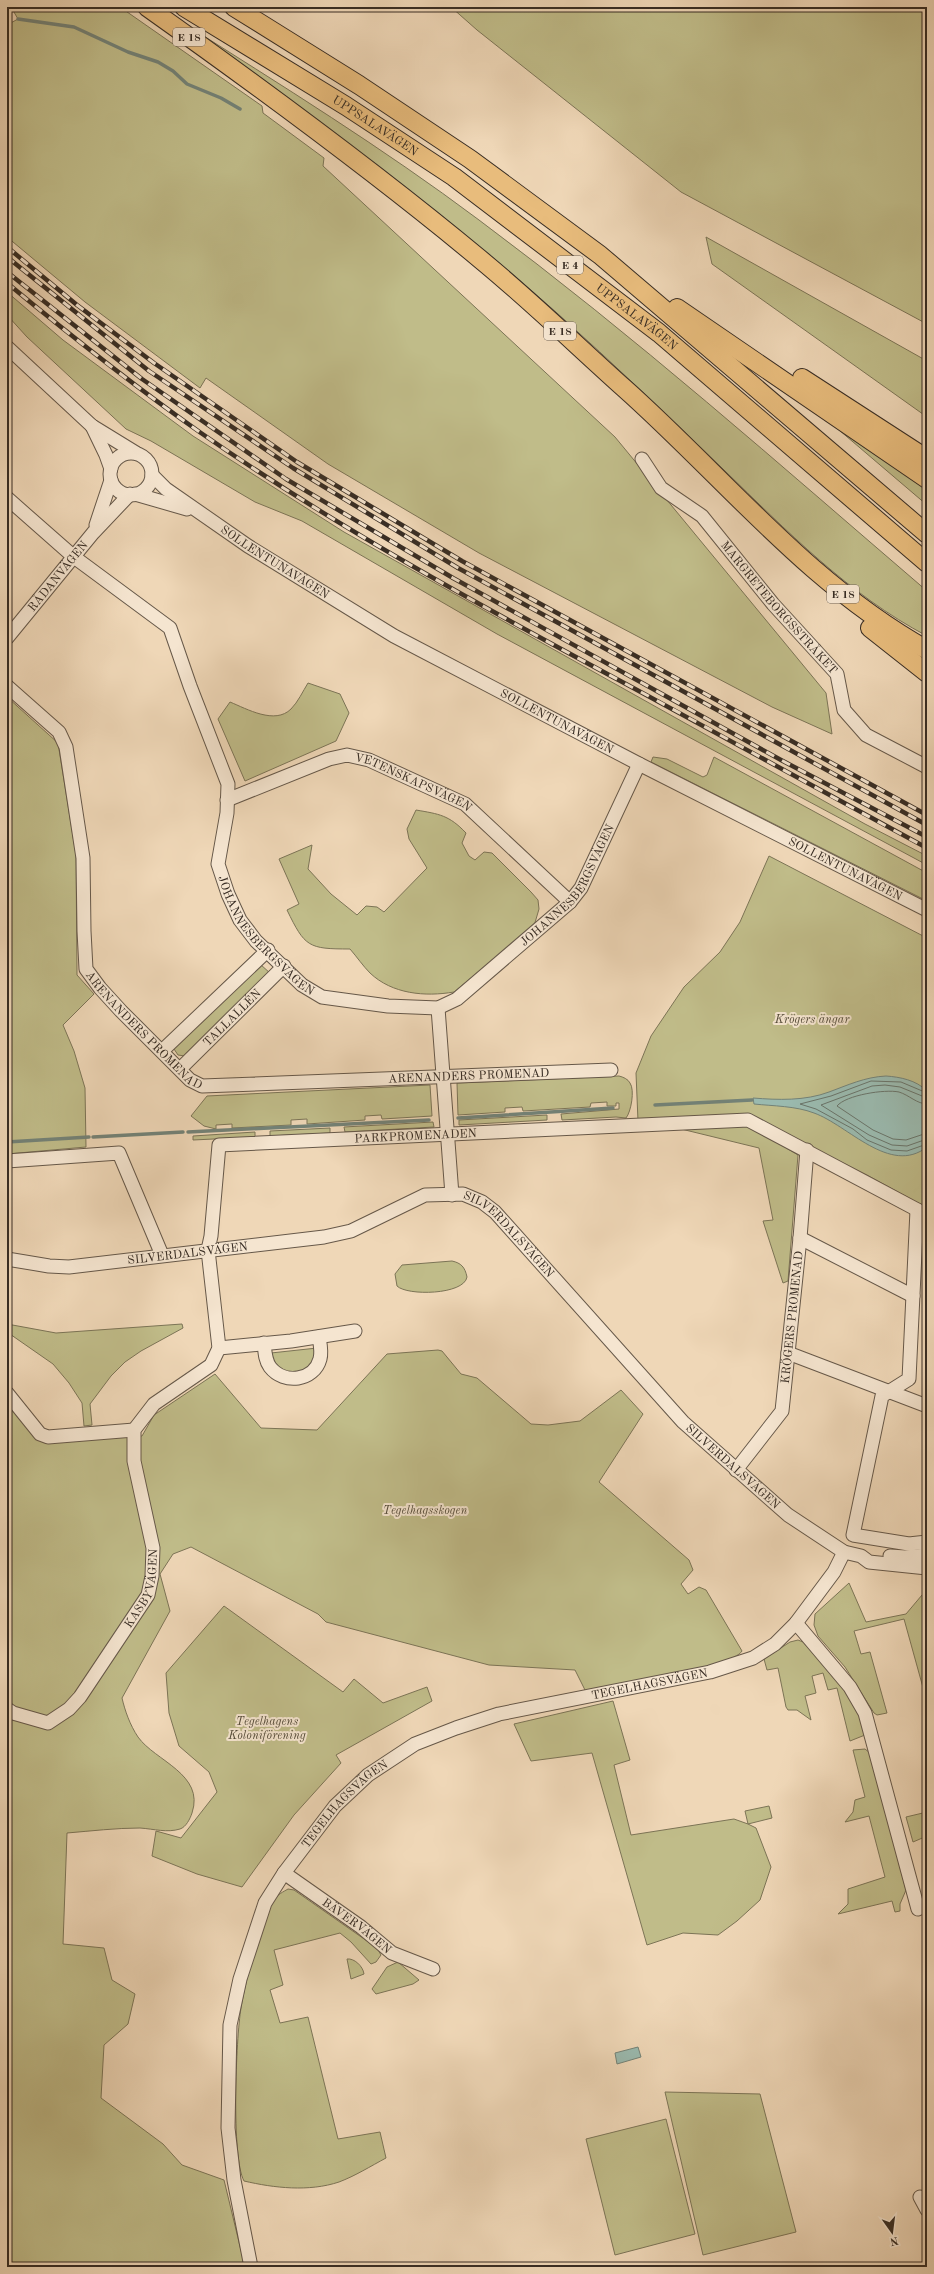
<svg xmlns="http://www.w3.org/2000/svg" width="934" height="2274" font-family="'Old Standard TT',serif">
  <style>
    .green { fill: #c0bc89; stroke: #7c7456 }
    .water { fill: #9abaaf; stroke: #738277 }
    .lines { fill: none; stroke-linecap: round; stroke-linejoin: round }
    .shore { stroke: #69746a; stroke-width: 1 }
    .stream { stroke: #738277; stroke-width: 3.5 }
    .minor-casing { stroke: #665849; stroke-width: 15 }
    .highway-casing { stroke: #382d24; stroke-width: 20 }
    .minor { stroke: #f5e5d0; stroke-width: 13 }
    .highway { stroke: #e8bc7c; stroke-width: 18 }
    .rail-casing { stroke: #382d24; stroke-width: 4.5 }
    .rail { stroke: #f5e5d0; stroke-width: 3; stroke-dasharray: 9; stroke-linecap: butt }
    .labels { text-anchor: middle; stroke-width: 4; stroke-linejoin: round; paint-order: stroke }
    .shield { fill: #f5e5d0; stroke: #716458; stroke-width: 1 }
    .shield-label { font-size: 11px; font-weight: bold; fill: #382d24 }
    .street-label { font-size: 12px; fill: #382d24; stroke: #f5e5d0 }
    .park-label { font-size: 12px; font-style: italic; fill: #534a38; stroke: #f5e5d0 }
  </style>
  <rect width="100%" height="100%" fill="#efd7b7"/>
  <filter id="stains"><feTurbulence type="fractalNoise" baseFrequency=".005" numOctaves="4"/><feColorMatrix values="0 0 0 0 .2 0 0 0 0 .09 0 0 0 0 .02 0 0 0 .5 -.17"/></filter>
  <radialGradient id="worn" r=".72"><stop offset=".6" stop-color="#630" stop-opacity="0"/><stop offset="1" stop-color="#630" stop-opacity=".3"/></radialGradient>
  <path class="green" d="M 11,7 L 120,7 L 262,106 L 263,113 L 324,158 L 323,166 L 615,437 L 826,693 L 832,734 L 772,707 L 479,553 L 328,464 L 206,378 L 200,388 L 85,302 L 7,237 L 7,25 L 18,19 Z
    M 451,7 L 927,7 L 927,324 L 681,192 L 477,30 Z
    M 180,21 C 281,85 383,148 479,220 C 635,336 780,465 927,591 L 927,636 C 849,595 786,530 724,470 C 669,417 614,364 557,313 C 438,207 309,115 180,21 Z
    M 706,237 L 927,361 L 927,417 L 712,264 Z
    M 7,292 L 63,340 L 193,436 L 344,532 L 865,824 L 927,856 L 927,865 L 497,634 L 302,521 L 255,502 L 151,441 L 126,429 L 27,337 L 7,315 Z
    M 840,428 L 927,489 L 927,505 L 839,430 Z
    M 308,683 L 340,694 L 349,713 L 336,741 L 245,781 L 218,719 L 230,702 C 247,709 275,725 291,709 C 298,702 303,691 308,683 Z
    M 7,697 L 58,743 L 76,855 L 77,975 L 94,994 L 63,1025 L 74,1051 L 85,1088 L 86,1147 L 7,1154 Z
    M 653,757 L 667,759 L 703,777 L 707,775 L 714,757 L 927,873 L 927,901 L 651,762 Z
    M 416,810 C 439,814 449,815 466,833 L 462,843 L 469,856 L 475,860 L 484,852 L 492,853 L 531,892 L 538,900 L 539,909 L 534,926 L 454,992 C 425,997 392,994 370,973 C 363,966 357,957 350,949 C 308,949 305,947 287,910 L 299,904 L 279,859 L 312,845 L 308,869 L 331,894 L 357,915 L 366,906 L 377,907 L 384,912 L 427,868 L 409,839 L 407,829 Z
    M 769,856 L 927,938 L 927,1208 L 867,1175 L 748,1116 L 638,1121 L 636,1073 L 651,1036 L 684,987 L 720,952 L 740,922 Z
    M 260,964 L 271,974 L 185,1056 L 178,1055 L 174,1049 L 175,1045 Z
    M 619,1076 C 623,1077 628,1079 630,1083 C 635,1090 631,1112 626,1118 L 616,1117 L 562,1120 L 561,1114 L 619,1109 L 619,1103 L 616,1103 L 616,1106 L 607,1106 L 607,1102 L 591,1103 L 590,1107 L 523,1111 L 522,1107 L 505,1108 L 505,1112 L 458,1115 L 457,1083 Z
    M 430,1085 L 432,1116 L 382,1119 L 381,1115 L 365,1116 L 365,1120 L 307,1124 L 307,1119 L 291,1120 L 291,1125 L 232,1128 L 232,1124 L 216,1125 L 216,1129 L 204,1126 L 191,1116 L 207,1096 Z
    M 547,1115 L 547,1120 L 459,1125 L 459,1120 Z
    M 433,1122 L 434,1127 L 345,1132 L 344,1127 Z
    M 748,1125 L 798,1155 L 788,1281 L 783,1283 L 763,1221 L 773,1220 L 759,1148 L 677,1128 Z
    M 330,1128 L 330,1133 L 270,1136 L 270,1131 Z
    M 255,1132 L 255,1137 L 193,1140 L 193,1136 Z
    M 452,1261 C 461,1263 465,1267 467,1277 C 464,1295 407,1296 397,1286 L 395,1274 L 402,1265 Z
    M 7,1324 L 56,1333 L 182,1324 L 183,1328 L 141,1351 L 125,1362 L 111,1376 L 90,1404 L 92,1425 L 84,1426 L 82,1403 L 69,1383 L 53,1364 L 7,1332 Z
    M 317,1348 L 317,1354 L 308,1369 L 290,1374 L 275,1365 L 271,1353 Z
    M 438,1350 L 442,1351 L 461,1374 L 477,1378 L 531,1424 L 548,1425 L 580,1421 L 621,1390 L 643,1414 L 599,1482 L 689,1560 L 693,1570 L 681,1584 L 688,1594 L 699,1587 L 706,1590 L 742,1651 C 732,1668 611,1687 586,1692 L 575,1670 L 489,1665 L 326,1622 L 318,1614 L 191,1547 L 173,1554 L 160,1574 L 170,1611 L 122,1698 C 125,1711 130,1725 138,1737 C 155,1761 205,1774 192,1813 C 190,1819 186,1827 180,1829 C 167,1833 154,1829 140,1828 C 116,1828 91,1831 67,1833 L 63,1944 L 104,1948 L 112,1980 L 135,1994 L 128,2024 L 104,2045 L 101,2098 L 163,2144 L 182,2165 L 224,2180 L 245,2267 L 7,2267 L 7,1407 L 13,1409 L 44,1442 L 142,1436 L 154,1415 L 215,1374 L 261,1428 L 317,1430 L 387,1354 Z
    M 849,1583 L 866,1622 L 906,1614 L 922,1595 L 927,1594 L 927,1702 L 904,1619 L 854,1631 L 861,1654 L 870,1652 L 887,1713 L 877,1715 L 874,1713 L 845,1667 L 818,1636 L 814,1625 L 815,1614 Z
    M 224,1606 L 343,1692 L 354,1679 L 383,1703 L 427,1687 L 432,1701 L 336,1755 L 341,1763 L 294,1815 L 242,1887 L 197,1874 L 152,1856 L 156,1831 L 181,1838 L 217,1792 L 209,1772 L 179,1746 L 169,1713 L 166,1673 Z
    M 798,1640 L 803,1642 C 824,1666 864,1703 865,1735 L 850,1741 L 837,1688 L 828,1690 L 823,1673 L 812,1676 L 816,1693 L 805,1696 L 811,1720 L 797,1710 L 788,1710 L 786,1707 L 778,1668 L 767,1670 L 764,1659 L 790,1642 Z
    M 613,1701 L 630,1760 L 614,1765 L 631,1835 L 734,1819 L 748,1824 L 745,1811 L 769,1806 L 772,1818 L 748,1824 L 756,1828 L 771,1867 L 760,1900 L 737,1921 L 718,1935 L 683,1933 L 647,1945 L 592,1753 L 531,1761 L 514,1724 Z
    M 865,1749 L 870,1753 L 906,1890 L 900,1904 L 900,1911 L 895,1912 L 892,1901 L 838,1914 L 848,1904 L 848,1889 L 885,1877 L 869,1816 L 845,1822 L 853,1812 L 855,1800 L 865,1797 L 853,1750 Z
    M 927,1812 L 927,1836 L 913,1842 L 906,1817 Z
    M 288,1889 L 294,1890 L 377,1948 L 381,1955 L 376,1962 L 371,1964 L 351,1942 L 340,1933 L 274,1950 L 283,1985 L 270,1990 L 280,2023 L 308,2017 L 338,2139 L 380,2132 L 386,2158 C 371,2166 355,2176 339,2182 C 309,2192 274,2188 244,2181 C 231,2157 236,2038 241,2008 C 245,1982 261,1921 274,1900 C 278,1894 283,1892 288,1889 Z
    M 347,1959 C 354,1958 363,1966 364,1974 L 351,1979 Z
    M 398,1962 L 419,1980 L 413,1984 L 376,1994 L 372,1989 L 387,1967 Z
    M 665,2092 L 760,2094 L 796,2232 L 703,2255 Z
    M 666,2119 L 695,2234 L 615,2255 L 586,2139 Z"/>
  <path class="water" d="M 886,1076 C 900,1077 916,1080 927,1091 L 927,1147 C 890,1176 848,1125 814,1113 C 796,1106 773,1106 754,1104 L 753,1098 C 778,1100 805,1101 829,1092 C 848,1085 865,1077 886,1076 Z
    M 638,2047 L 641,2057 L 617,2064 L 615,2053 Z"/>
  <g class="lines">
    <path class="shore" d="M 927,1093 L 901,1082 L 871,1081 L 831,1096 L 800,1104 L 816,1109 L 853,1129 L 867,1140 L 891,1150 L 907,1151 L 927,1144
      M 927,1098 L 900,1087 L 885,1085 L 872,1086 L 821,1105 L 869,1135 L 892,1145 L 907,1146 L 927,1139
      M 927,1104 C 917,1104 909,1095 899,1092 C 885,1089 846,1095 837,1106 L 873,1130 L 893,1139 L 906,1140 L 927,1133"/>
    <path class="stream" d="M 18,19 L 74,27 L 128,52 L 158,62 L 173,71 L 187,84 L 221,98 L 240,109
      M 655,1105 L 752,1100
      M 458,1118 L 613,1108
      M 188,1132 L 429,1120
      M 93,1137 L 183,1132
      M 7,1142 L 89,1137"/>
    <g class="minor-casing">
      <g id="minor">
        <path d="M 7,347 L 92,426 L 136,453"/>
        <path d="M 92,426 L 106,455 L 111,469"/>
        <circle cx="131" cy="474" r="21"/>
        <path id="s1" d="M 642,459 L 661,488 L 702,516 L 773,604 L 837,674 L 844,710 L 866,735 L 927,767"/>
        <path id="s2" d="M 152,475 L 166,489 L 248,546 L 394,636 L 639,764 L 927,910"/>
        <path d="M 135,494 L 187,509"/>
        <path id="s3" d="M 7,498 L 74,557 L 170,628 L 190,686 L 228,784 L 227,813 L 218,864 L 228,894 L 240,920 L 256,941 L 302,985 L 322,997 L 388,1006 L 438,1008 L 457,999 L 570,902 L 581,888 L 639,764"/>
        <path d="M 96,525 L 111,480"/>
        <path id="s4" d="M 7,638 L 93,533 L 130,494"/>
        <path id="s5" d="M 7,686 L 59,732 L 66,747 L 83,858 L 84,931 L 86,969 L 100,988 L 121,1011 L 190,1080 L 202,1086 L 611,1070"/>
        <path id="s6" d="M 227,800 L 329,759 L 347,755 L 369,760 L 465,804 L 570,902"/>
        <path d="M 438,1008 L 452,1195"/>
        <path d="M 162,1051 L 268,950"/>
        <path id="s7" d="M 180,1069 L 284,966"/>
        <path d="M 7,1161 L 119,1153 L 162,1255"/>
        <path d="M 917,1210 L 909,1379 L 882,1396 L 853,1535 L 909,1544 L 927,1542"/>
        <path d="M 800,1238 L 913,1296"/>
        <path id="s8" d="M 7,1259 L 49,1266 L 69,1267 L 324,1237 L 351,1231 L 425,1195 L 463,1194 L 482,1202 L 495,1212 L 683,1422 L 788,1515 L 844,1552 L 861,1556 L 869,1562 L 927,1568"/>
        <path d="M 264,1343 C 265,1352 265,1360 270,1367 C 284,1385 314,1381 320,1359 C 322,1352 320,1343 319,1337"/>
        <path d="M 219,1348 L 291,1341 L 355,1331"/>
        <path d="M 788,1353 L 927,1406"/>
        <path d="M 7,1393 L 40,1434 L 48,1437 L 134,1430"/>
        <path id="s9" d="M 736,1470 L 782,1411 L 800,1238 L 807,1150"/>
        <path d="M 890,1556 L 905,1557 L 927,1555"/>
        <path d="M 796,1623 L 850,1687 L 865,1713 L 918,1909"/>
        <path id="s10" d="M 7,1709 L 13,1713 L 48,1723 L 69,1709 L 80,1697 L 148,1595 L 152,1576 L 153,1548 L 134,1461 L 134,1430 L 154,1404 L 211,1365 L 219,1348 L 208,1250 L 211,1236 L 219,1145 L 748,1120 L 927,1215"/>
        <path id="s11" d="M 284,1873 L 361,1927 L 392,1953 L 433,1969"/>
        <path d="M 920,2197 L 927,2210"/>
        <path id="s12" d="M 251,2267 L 234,2180 L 228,2128 L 230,2025 L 240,1979 L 265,1903 L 284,1873 L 335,1806 L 368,1775 L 415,1744 L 456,1728 L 499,1714 L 710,1672 L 753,1658 L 775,1644 L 796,1623 L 834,1572 L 844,1552"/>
      </g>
    </g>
    <g class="highway-casing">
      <g id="highway">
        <path d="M 147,7 C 261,88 373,170 480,259 C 530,300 576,345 624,388 C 725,478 807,583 927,650"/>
        <path id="s13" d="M 184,7 L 346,106 L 454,177 L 659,333 L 927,563"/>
        <path d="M 234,7 L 359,85 L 470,159 L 600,255 L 927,534"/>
        <path d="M 677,308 L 927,479"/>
        <path d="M 802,378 L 927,459"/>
        <path d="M 870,628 L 927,673"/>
      </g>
    </g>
    <use href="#minor" class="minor"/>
    <use href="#highway" class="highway"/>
    <g class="rail-casing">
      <path id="rail" d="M 7,247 L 77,305 L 154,363 L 297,462 L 462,561 L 927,815
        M 7,257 L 149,371 L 293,468 L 458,568 L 927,825
        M 7,272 L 142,379 L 286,479 L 453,578 L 781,760 L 927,837
        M 7,283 C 70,335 134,386 201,433 C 336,527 481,606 626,684 C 727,738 826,794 927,848"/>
    </g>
    <use href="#rail" class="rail"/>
  </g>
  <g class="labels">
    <g class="shield">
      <rect x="173" y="28" width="32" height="18" rx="3"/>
      <rect x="557" y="256" width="26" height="18" rx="3"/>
      <rect x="544" y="322" width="32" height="18" rx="3"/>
      <rect x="827" y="585" width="32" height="18" rx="3"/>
    </g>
    <g class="shield-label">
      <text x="189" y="41">E 18</text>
      <text x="570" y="269">E 4</text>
      <text x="560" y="335">E 18</text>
      <text x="843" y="598">E 18</text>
    </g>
    <g class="street-label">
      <text dy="4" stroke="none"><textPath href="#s13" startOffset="225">UPPSALAVÄGEN</textPath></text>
      <text dy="4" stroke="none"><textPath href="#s13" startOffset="549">UPPSALAVÄGEN</textPath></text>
      <text dy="4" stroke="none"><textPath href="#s2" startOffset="151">SOLLENTUNAVÄGEN</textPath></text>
      <text dy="4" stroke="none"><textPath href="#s4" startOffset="80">RÅDANVÄGEN</textPath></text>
      <text dy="4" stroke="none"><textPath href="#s1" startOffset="204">MARGRETEBORGSSTRÅKET</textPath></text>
      <text dy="4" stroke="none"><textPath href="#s2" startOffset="475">SOLLENTUNAVÄGEN</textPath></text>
      <text dy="4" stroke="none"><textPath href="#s6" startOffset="200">VETENSKAPSVÄGEN</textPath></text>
      <text dy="4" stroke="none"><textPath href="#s2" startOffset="799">SOLLENTUNAVÄGEN</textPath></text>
      <text dy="4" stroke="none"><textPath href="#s3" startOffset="928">JOHANNESBERGSVÄGEN</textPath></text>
      <text dy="4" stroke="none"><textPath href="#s3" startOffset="544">JOHANNESBERGSVÄGEN</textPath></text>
      <text dy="4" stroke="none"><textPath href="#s7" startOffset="73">TALLALLÉN</textPath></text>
      <text dy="4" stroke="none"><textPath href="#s5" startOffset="394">ARENANDERS PROMENAD</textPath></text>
      <text dy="4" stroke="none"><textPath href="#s5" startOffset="742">ARENANDERS PROMENAD</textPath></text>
      <text dy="4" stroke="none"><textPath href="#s10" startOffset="897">PARKPROMENADEN</textPath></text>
      <text dy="4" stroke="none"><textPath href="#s8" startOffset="529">SILVERDALSVÄGEN</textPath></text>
      <text dy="4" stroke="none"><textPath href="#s8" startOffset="182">SILVERDALSVÄGEN</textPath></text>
      <text dy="4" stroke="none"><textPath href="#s9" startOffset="169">KRÖGERS PROMENAD</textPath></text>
      <text dy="4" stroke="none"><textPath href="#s8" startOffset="853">SILVERDALSVÄGEN</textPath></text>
      <text dy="4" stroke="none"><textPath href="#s10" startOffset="212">KASBYVÄGEN</textPath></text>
      <text dy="4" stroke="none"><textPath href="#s12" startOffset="835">TEGELHAGSVÄGEN</textPath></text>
      <text dy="4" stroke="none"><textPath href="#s12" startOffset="499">TEGELHAGSVÄGEN</textPath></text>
      <text dy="4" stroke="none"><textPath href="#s11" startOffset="90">BÄVERVÄGEN</textPath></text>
    </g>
    <g class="park-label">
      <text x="812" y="1023">Krögers ängar</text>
      <text x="425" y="1514">Tegelhagsskogen</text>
      <text x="267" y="1725">Tegelhagens<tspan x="267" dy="14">Koloniförening</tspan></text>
    </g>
  </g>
  <rect width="934" height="2274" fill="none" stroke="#efd7b7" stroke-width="24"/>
  <rect x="8" y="8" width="918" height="2258" fill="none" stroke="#382d24" stroke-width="2"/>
  <rect x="12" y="12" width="910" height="2250" fill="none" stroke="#382d24"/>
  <g transform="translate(892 2232) rotate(166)" stroke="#f5e5d0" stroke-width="3" paint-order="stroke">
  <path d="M0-3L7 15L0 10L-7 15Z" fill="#382d24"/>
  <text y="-6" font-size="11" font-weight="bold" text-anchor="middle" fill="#382d24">N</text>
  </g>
  <rect width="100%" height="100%" filter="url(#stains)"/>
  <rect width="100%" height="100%" fill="url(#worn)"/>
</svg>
